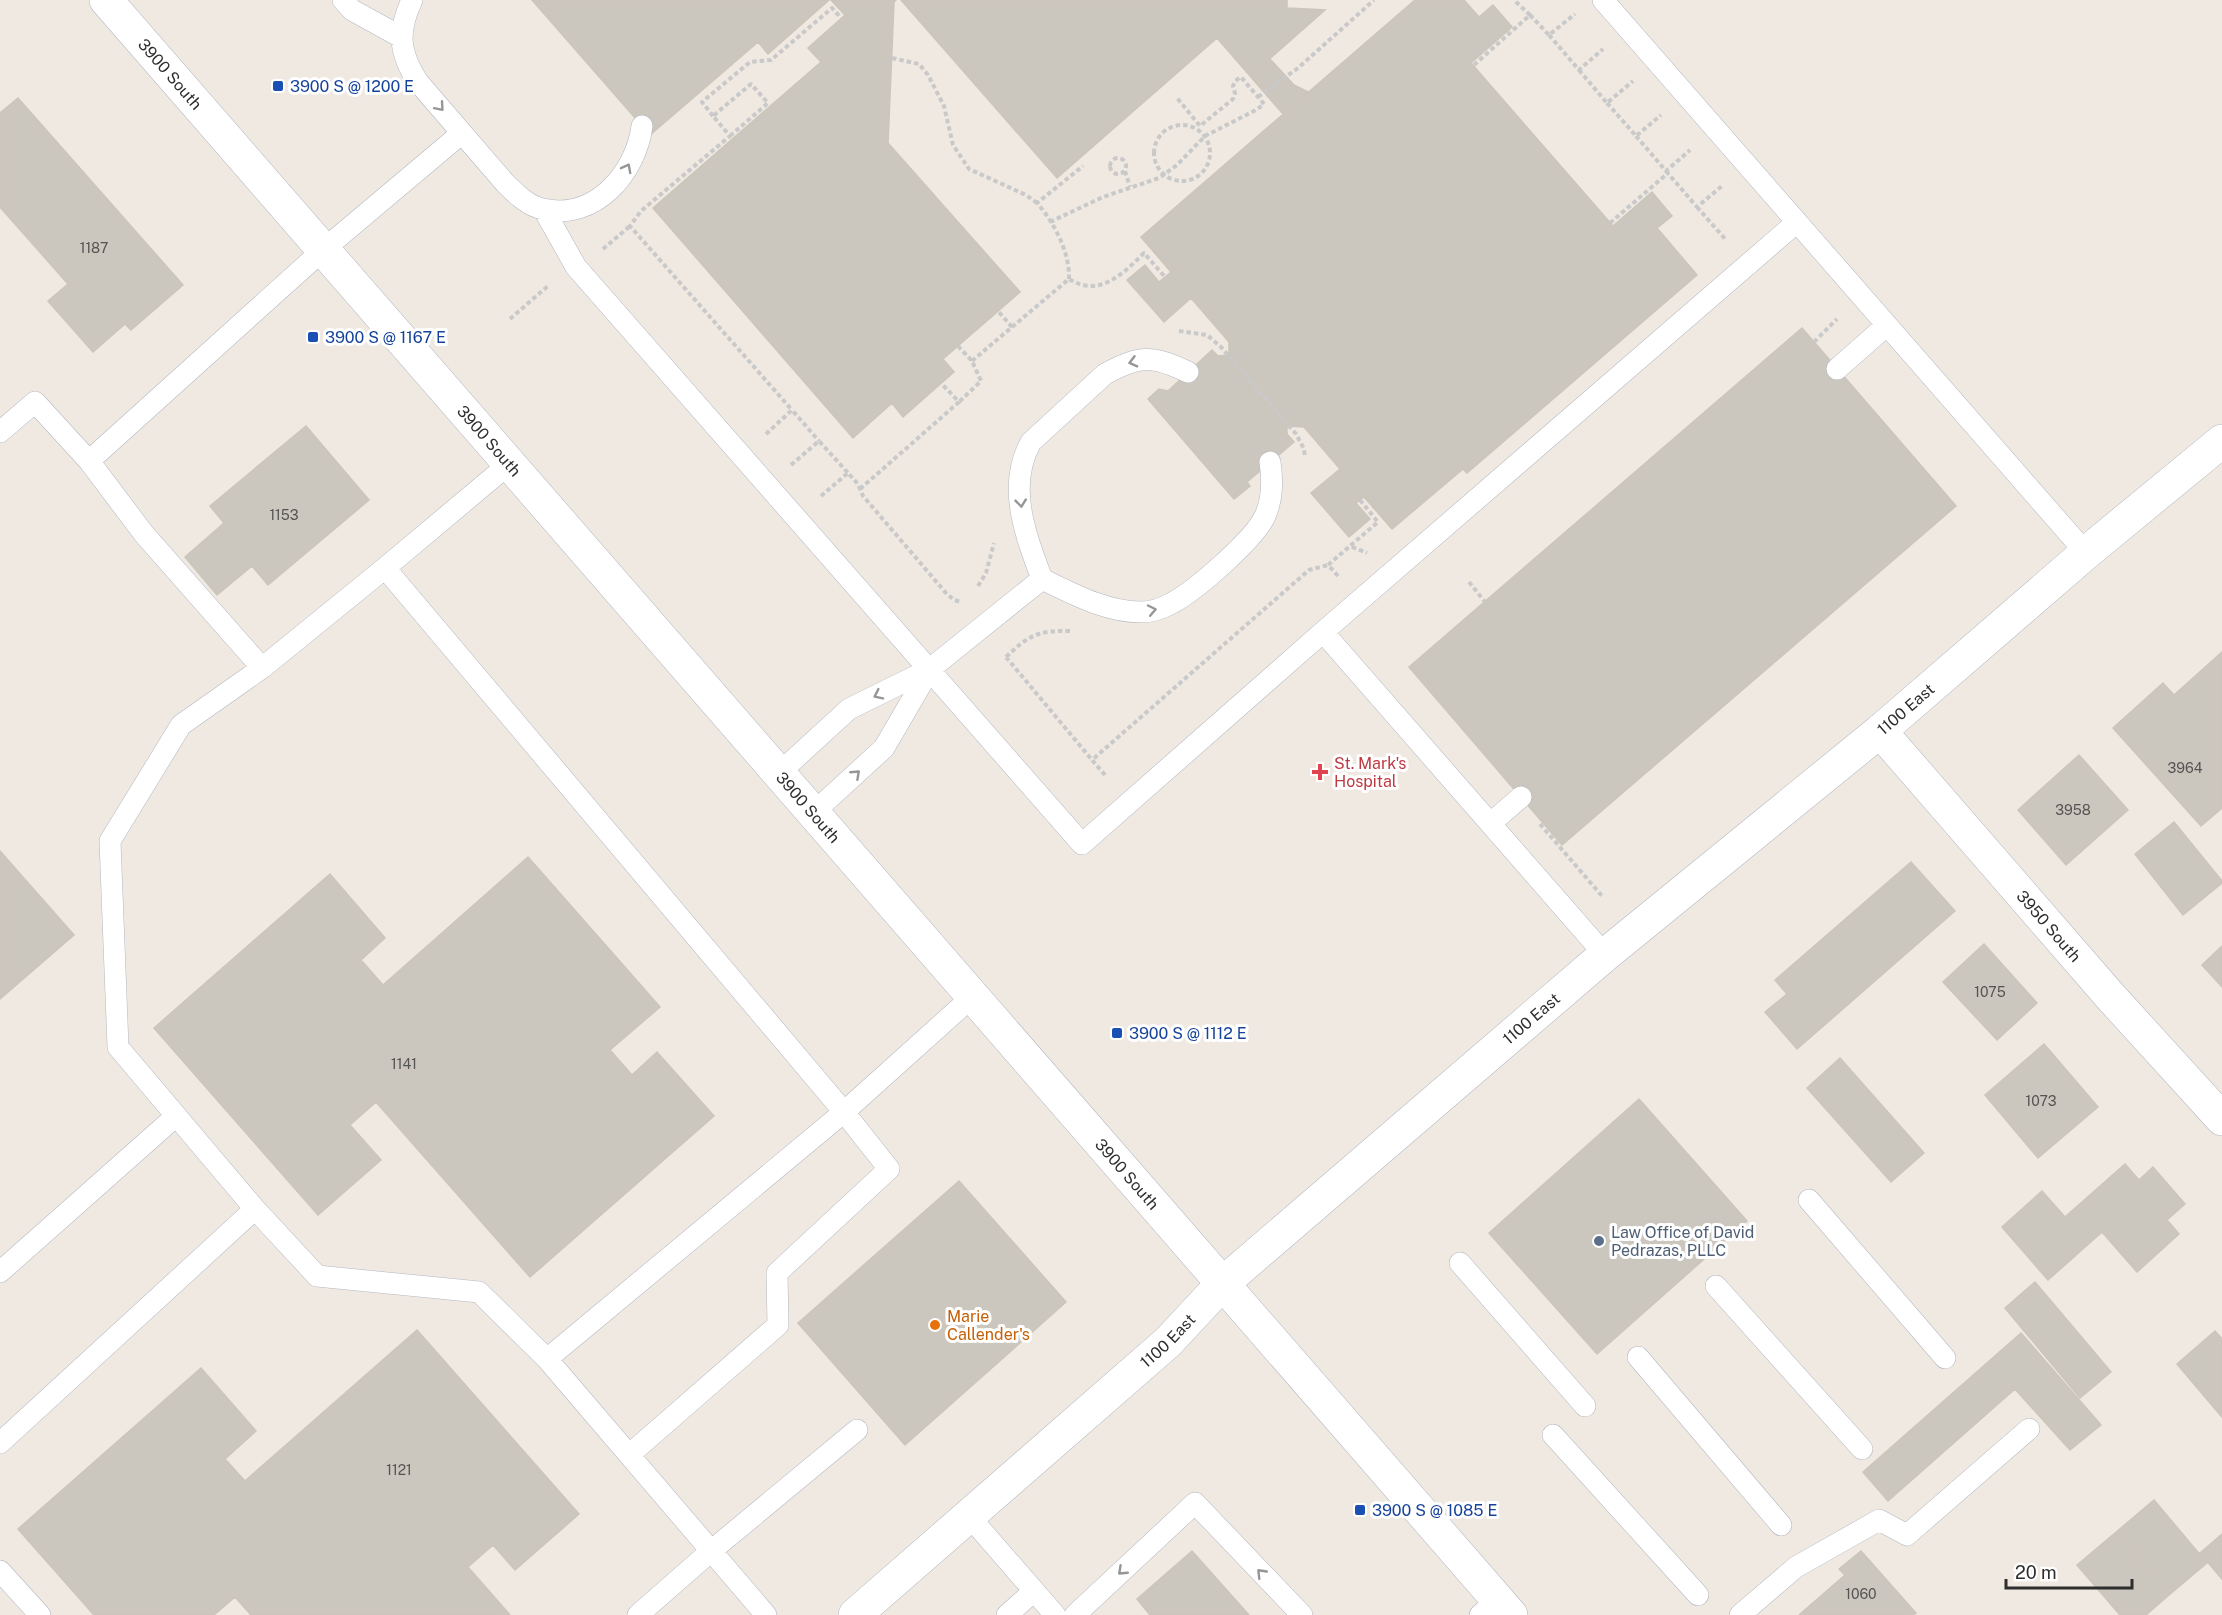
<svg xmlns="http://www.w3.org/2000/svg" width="2222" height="1615" font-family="'Public Sans',sans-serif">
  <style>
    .building { fill: #cbc7bf; stroke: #cbc5ba; stroke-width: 1.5 }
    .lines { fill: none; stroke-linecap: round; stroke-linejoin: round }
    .lane-casing { stroke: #b4b7c1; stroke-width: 22 }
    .street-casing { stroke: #b4b7c1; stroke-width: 34 }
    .secondary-casing { stroke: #b4b7c1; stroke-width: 34 }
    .path { stroke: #c9c9c9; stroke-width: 4; stroke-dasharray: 4.5 3; stroke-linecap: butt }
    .lane { stroke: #fff; stroke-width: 21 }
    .street { stroke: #fff; stroke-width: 33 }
    .secondary { stroke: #fff; stroke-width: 33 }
    .oneway { stroke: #969696 }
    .transit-dot { fill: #1a4fb4; stroke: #fff; stroke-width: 2 }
    .health-dot { fill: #e0444e; stroke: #fff; stroke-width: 2 }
    .service-dot { fill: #5c6f8a; stroke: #fff; stroke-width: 2 }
    .food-dot { fill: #e8710a; stroke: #fff; stroke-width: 2 }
    .labels { text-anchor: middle; stroke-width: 6; stroke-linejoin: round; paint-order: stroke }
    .number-label { font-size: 14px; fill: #555452 }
    .street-label { font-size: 16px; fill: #2e2e2e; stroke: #fff }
    .transit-label { font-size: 16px; fill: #164399; stroke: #fff; text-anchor: start }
    .health-label { font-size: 16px; fill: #be3a42; stroke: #fff; text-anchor: start }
    .service-label { font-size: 16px; fill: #4e5e75; stroke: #fff; text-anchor: start }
    .food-label { font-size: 16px; fill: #c56008; stroke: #fff; text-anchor: start }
  </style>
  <rect width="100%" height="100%" fill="#efe9e1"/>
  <path class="building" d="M 532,0 L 829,0 L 768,54 L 758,42 L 650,135 Z
    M 831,0 L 896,0 L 894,2 L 888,143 L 1020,292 L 943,359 L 954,372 L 903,417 L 892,403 L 853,438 L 653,208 L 821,62 L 808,48 L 845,15 Z
    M 901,0 L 1287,0 L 1287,8 L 1325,10 L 1250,76 L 1217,38 L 1057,178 Z
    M 1415,0 L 1464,0 L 1479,17 L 1493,5 L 1512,27 L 1471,63 L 1613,226 L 1652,192 L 1672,216 L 1657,228 L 1697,275 L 1467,473 L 1463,469 L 1392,529 L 1364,497 L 1356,503 L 1370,519 L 1349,537 L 1311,493 L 1340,469 L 1304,427 L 1287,426 L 1287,434 L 1294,442 L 1247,482 L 1250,486 L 1234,499 L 1148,399 L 1159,389 L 1168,391 L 1212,350 L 1218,356 L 1229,355 L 1229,342 L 1191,298 L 1164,322 L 1127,280 L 1145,265 L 1159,282 L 1171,272 L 1141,237 Z
    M 1270,59 L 1294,85 L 1308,92 L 1283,114 L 1250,76 Z
    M 18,98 L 183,285 L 131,330 L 125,324 L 93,352 L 48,301 L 68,284 L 0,207 L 0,113 Z
    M 1802,328 L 1956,506 L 1562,845 L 1409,667 Z
    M 306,426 L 369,500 L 268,585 L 252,566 L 217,595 L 185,557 L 224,523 L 210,506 Z
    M 2222,652 L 2222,808 L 2201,826 L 2113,728 L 2163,683 L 2174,695 Z
    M 2079,755 L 2128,810 L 2066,865 L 2018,810 Z
    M 2174,822 L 2222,881 L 2222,883 L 2183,915 L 2135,854 Z
    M 0,851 L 74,935 L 0,999 Z
    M 528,857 L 660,1007 L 610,1050 L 632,1075 L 657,1052 L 714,1116 L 530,1277 L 376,1102 L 350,1125 L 381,1160 L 318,1215 L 154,1028 L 330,874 L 385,938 L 361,960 L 383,985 Z
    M 1911,862 L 1955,911 L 1797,1049 L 1765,1012 L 1787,994 L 1775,980 Z
    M 1984,944 L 2037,1003 L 1997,1040 L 1943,982 Z
    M 2222,946 L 2222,987 L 2202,965 Z
    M 2044,1044 L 2098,1107 L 2038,1158 L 1985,1095 Z
    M 1840,1058 L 1924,1153 L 1891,1182 L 1807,1088 Z
    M 1639,1099 L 1747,1221 L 1597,1354 L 1489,1233 Z
    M 2125,1164 L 2139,1180 L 2153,1167 L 2185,1204 L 2167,1220 L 2179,1234 L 2137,1272 L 2102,1232 L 2048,1280 L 2002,1227 L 2042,1191 L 2065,1217 Z
    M 959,1181 L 1066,1302 L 905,1445 L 798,1323 Z
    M 2035,1282 L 2111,1372 L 2080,1398 L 2005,1308 Z
    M 417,1330 L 579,1514 L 515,1570 L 493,1545 L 468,1567 L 510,1615 L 251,1615 L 235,1597 L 214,1615 L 94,1615 L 18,1529 L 201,1368 L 256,1431 L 225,1459 L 245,1481 Z
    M 2215,1331 L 2222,1339 L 2222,1417 L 2177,1364 Z
    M 2021,1333 L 2101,1425 L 2070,1450 L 2015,1389 L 1888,1501 L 1863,1472 Z
    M 2154,1500 L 2207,1563 L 2169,1595 L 2115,1533 Z
    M 2115,1533 L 2169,1595 L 2146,1615 L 2120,1615 L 2077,1565 Z
    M 2222,1534 L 2222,1579 L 2200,1553 Z
    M 1192,1551 L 1249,1615 L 1150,1615 L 1137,1599 Z
    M 1861,1551 L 1916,1613 L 1913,1615 L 1799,1615 L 1845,1575 L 1839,1569 Z"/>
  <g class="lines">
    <g class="lane-casing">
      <path id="lane" d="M 343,0 L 352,10 L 401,37
        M 412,0 C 397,32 399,53 418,82 L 505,183 C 516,194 528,206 543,209 C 595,221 636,173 642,126
        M 1603,0 L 2086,553
        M 544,210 L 576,267 L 1082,844 L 1323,632 L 1605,955
        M 1837,369 L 1887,325
        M 1188,372 C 1152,355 1140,355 1105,374 L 1031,442 C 1006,486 1026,536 1042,579 C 1073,594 1106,612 1141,612 C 1152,612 1163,608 1172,603 C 1195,591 1255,539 1265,516 C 1273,498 1273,481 1270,462
        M 0,432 L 35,402 L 89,461 L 144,534 L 262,668 L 385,568 L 509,464
        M 89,461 L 323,250 L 462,133
        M 385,568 L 844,1112 L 973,996
        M 1323,632 L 1797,222
        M 262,668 L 181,725 L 110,841 L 118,1047 L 255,1209 L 317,1276 L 479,1292 L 547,1359
        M 778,774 L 849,709 L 930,669 L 1042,579
        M 813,813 L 884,748 L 930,669
        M 1491,823 L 1521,797
        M 1809,1200 L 1945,1358
        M 1460,1263 L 1585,1406
        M 0,1272 L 176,1116
        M 1716,1286 L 1862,1449
        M 1638,1357 L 1781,1525
        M 1553,1435 L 1698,1595
        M 0,1443 L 255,1209
        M 629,1455 L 778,1325 L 777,1273 L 889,1169 L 844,1112 L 547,1359 L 766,1615
        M 969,1516 L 1055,1615
        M 0,1571 L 40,1615
        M 638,1615 L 711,1551 L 857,1430
        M 1007,1615 L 1034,1591
        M 1075,1615 L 1195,1503 L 1302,1615
        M 1480,1615 L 1497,1600
        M 1740,1615 L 1796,1567 L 1879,1520 L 1907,1535 L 2029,1429"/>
    </g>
    <g class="street-casing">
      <g id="street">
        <path id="s1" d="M 1880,731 L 2110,996 L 2222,1119"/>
      </g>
    </g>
    <g class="secondary-casing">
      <g id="secondary">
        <path id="s2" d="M 106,0 L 1511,1615"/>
        <path id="s3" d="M 855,1615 L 1168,1342 L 1222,1284 L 1605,955 L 1880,731 L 2086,553 L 2222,441"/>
      </g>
    </g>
    <path class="path" d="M 1530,15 L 1549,35 L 1575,14
      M 1549,35 L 1579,70 L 1603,49
      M 892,58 L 919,64 L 928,75 L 944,106 L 953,145 L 969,169 L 1026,195 L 1037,203
      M 1474,65 L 1530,15 L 1514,0
      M 1579,70 L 1607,103 L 1633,81
      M 1258,97 L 1298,68 L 1374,0
      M 1607,103 L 1636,136 L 1661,115
      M 713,116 L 702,102 L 750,62 L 771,60 L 832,8 L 841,18
      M1154 153a28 28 0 1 1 56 0a28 28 0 1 1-56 0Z
      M 730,136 L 768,103 L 751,84 L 713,116 L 730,136 L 641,211 L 630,226 L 792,410
      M 1636,136 L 1666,171 L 1690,150
      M1110 166a8 8 0 1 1 16 0a8 8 0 1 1-16 0Z
      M 1125,171 L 1130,187
      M 1666,171 L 1697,207 L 1722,186
      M 1697,207 L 1726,240
      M 1050,222 L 1103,197 L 1159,178 L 1177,165 L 1205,136 L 1256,110 L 1264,104 L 1241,77 L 1235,81 L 1233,86 L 1235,93 L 1233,99 L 1200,126 L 1177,98
      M 1610,223 L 1668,173
      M 603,249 L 630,226
      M 1069,279 C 1070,253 1054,222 1037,203 L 1083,166
      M 510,319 L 549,285
      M 1012,327 L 1069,279 C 1099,298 1123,274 1144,253 L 1165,277
      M 1179,331 L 1207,335 L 1221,347 L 1296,434 L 1304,449 L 1305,458
      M 1814,342 L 1837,319
      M 958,346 L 972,361 L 981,381 L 959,402
      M 972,361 L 1012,327 L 998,311
      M 766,434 L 792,410 L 819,441
      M 791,465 L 819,441 L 848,473
      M 860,489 L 959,402 L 941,383
      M 821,496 L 848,473 L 858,484 L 863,496 L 946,593 L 954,600 L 961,602
      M 1360,500 L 1378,522 L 1350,546 L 1367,553
      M 1338,576 L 1328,565 L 1350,546
      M 1469,582 L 1485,602
      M 978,586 L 986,573 L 994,543
      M 1006,657 C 1029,635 1038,630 1072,631
      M 1006,657 L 1092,760
      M 1105,775 L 1092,760 L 1309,570 L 1328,565
      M 1540,824 L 1602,896"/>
    <use href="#lane" class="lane"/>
    <use href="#street" class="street"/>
    <use href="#secondary" class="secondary"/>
  </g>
  <defs><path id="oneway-chevron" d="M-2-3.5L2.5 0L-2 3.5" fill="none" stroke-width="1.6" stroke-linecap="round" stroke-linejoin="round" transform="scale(1.5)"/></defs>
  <g class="oneway">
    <use href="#oneway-chevron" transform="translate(440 107) rotate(49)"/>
    <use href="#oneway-chevron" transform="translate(627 168) rotate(-62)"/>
    <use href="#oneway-chevron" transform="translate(1133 362) rotate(165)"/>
    <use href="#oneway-chevron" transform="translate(1021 503) rotate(84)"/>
    <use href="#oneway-chevron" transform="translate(1152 610) rotate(-12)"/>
    <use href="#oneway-chevron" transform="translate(878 695) rotate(154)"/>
    <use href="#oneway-chevron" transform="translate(856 774) rotate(-43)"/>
    <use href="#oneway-chevron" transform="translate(1122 1571) rotate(137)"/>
    <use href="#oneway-chevron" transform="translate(1261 1573) rotate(-134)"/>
  </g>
  <g class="transit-dot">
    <rect x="272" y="80" width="12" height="12" rx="3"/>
    <rect x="307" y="331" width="12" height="12" rx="3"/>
    <rect x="1111" y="1027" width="12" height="12" rx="3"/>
    <rect x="1354" y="1504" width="12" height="12" rx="3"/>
  </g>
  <path class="health-dot" d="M1317 763h6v6h6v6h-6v6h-6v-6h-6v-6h6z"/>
  <circle class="service-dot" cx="1599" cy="1241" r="6"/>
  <circle class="food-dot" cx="935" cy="1325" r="6"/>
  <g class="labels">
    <g class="number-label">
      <text x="94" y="253">1187</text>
      <text x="284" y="520">1153</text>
      <text x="2185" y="773">3964</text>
      <text x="2073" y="815">3958</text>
      <text x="1990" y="997">1075</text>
      <text x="404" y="1069">1141</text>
      <text x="2041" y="1106">1073</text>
      <text x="399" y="1475">1121</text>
      <text x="1861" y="1599">1060</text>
    </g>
    <g class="street-label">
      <text dy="6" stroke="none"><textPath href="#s2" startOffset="98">3900 South</textPath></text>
      <text dy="6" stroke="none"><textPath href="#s2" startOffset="584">3900 South</textPath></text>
      <text dy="6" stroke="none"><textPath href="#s3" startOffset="1388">1100 East</textPath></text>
      <text dy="6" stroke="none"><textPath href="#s2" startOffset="1070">3900 South</textPath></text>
      <text dy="6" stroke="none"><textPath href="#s1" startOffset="258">3950 South</textPath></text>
      <text dy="6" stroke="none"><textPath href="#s3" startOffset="902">1100 East</textPath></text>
      <text dy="6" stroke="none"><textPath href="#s2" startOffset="1556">3900 South</textPath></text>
      <text dy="6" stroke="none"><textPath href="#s3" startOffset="416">1100 East</textPath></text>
    </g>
    <g class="transit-label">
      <text x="290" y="92">3900 S @ 1200 E</text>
      <text x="325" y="343">3900 S @ 1167 E</text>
      <text x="1129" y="1039">3900 S @ 1112 E</text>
      <text x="1372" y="1516">3900 S @ 1085 E</text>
    </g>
    <g class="health-label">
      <text x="1334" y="769">St. Mark's<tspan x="1334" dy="18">Hospital</tspan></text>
    </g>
    <g class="service-label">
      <text x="1611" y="1238">Law Office of David<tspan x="1611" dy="18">Pedrazas, PLLC</tspan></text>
    </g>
    <g class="food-label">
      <text x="947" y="1322">Marie<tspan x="947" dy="18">Callender's</tspan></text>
    </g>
  </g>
  <path d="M2006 1579v9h126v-9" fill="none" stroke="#2e2e2e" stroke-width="3"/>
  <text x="2015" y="1579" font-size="18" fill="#2e2e2e" stroke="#ffffff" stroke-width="4.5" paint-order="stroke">20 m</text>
</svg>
